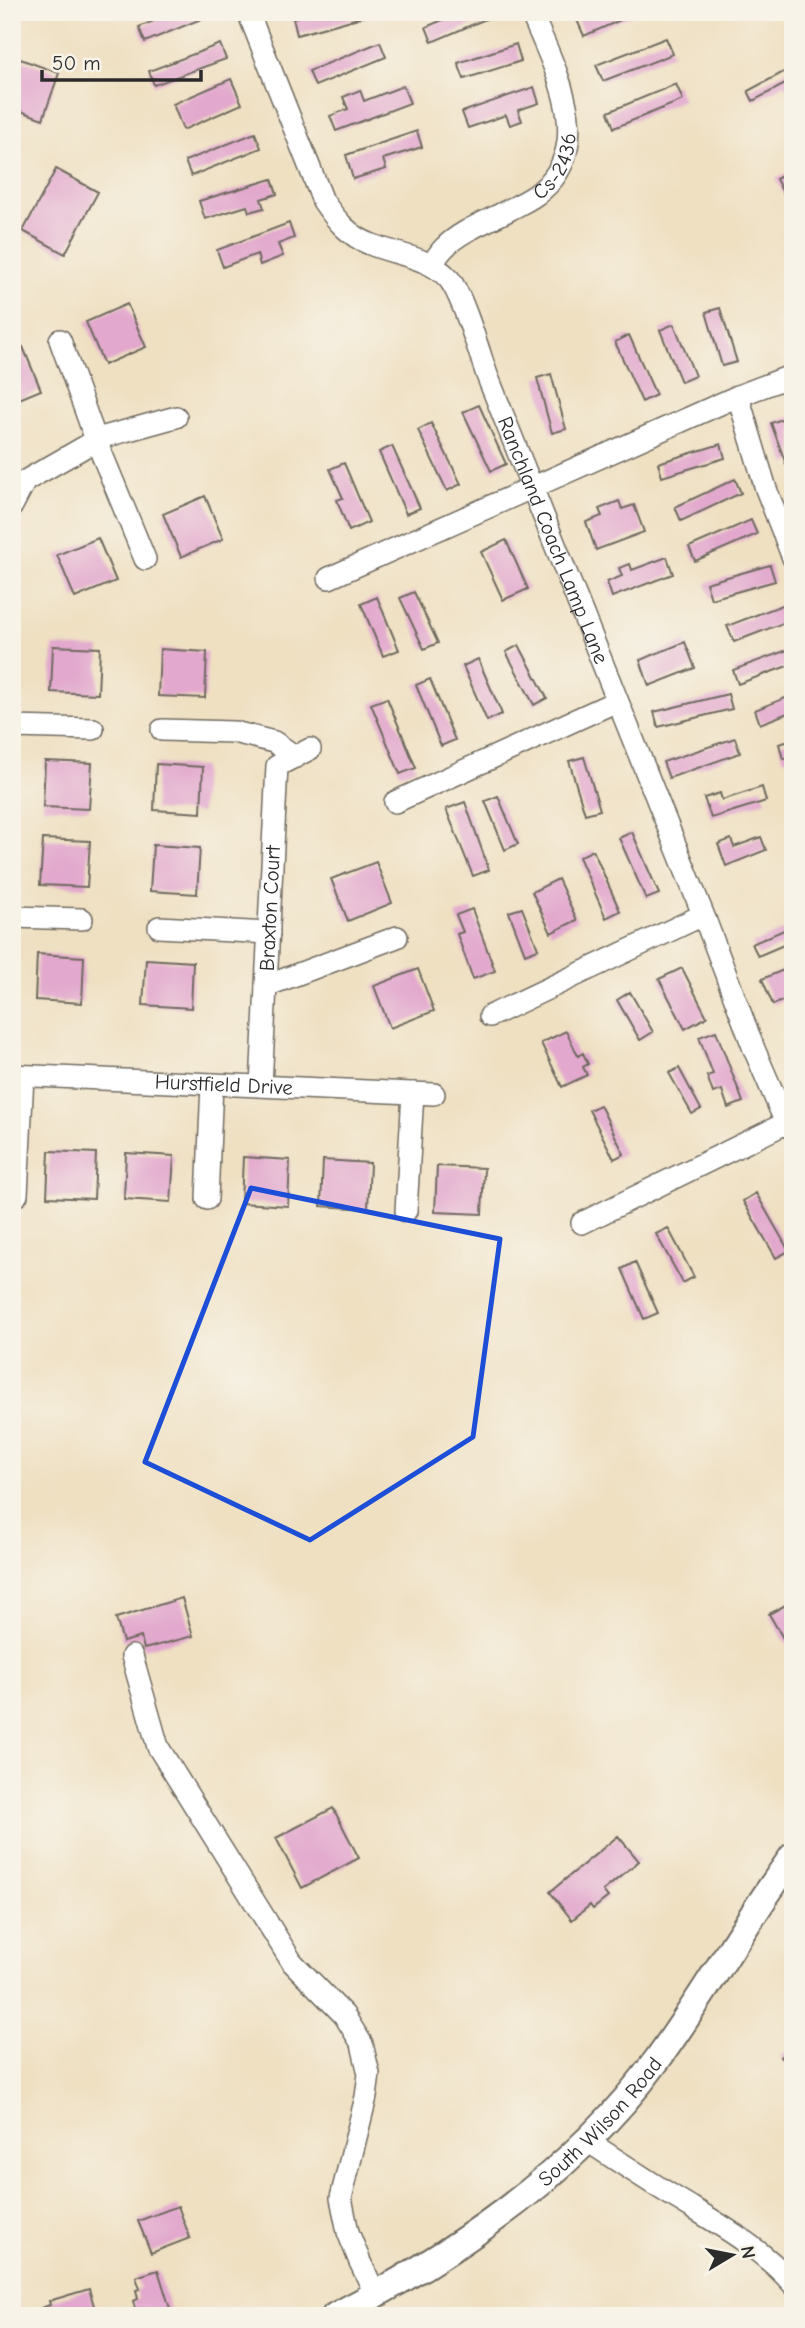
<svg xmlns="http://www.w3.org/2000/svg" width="805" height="2328" font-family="'Comic Neue',sans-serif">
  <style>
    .building { fill: #e2a8cd }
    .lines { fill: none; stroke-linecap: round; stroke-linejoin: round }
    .minor-casing { stroke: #706a60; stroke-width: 24 }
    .major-casing { stroke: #706a60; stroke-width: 30 }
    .minor { stroke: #fff; stroke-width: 21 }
    .major { stroke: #fff; stroke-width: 26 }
    .marked { fill: none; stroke: #1d4ed8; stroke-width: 5; stroke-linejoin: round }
    .labels { text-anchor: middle; stroke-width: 6; stroke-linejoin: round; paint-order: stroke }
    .street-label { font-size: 21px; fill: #2b2b2b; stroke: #f7f3e8 }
  </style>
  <rect width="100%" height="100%" fill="#f7f3e8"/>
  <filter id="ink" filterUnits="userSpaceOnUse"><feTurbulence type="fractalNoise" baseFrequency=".0143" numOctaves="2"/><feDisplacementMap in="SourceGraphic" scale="14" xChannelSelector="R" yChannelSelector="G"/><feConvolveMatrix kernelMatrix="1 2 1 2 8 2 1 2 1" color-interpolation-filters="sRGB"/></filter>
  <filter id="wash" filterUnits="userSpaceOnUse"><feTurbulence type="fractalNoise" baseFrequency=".00686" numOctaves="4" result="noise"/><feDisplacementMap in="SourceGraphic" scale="28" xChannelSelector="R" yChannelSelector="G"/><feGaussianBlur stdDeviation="1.57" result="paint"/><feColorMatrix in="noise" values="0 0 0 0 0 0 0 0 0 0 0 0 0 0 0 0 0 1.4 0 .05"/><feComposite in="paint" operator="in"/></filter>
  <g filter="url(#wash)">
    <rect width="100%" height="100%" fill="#efe0c2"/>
    <g id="blocks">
      <path class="building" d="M 175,12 L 204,12 L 206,17 L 145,42 L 139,27 Z
        M 314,12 L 368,12 L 369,15 L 297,35 L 293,18 Z
        M 461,12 L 502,12 L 432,42 L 426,27 Z
        M 595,12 L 639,12 L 584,36 L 577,20 Z
        M 666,38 L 673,54 L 603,81 L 596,65 Z
        M 380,42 L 386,57 L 315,86 L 309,71 Z
        M 220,44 L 226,59 L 154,85 L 149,71 Z
        M 516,44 L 521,61 L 464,79 L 458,63 Z
        M 12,56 L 59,73 L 43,119 L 12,108 Z
        M 793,67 L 793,90 L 790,91 L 785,84 L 753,101 L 748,91 Z
        M 231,79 L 242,104 L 183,130 L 173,104 Z
        M 676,84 L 683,100 L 614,128 L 608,112 Z
        M 403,86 L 410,103 L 336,131 L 330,116 L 348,109 L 343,97 L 360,90 L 364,101 Z
        M 534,87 L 539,103 L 518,110 L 522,121 L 510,125 L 506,115 L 468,128 L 462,112 Z
        M 417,131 L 422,147 L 383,159 L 386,169 L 353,179 L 346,155 Z
        M 255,133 L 261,148 L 191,176 L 185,161 Z
        M 56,169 L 98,192 L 65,254 L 23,231 Z
        M 793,170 L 793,188 L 783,193 L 776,179 Z
        M 272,179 L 277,194 L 261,199 L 264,208 L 249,212 L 247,206 L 205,219 L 199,201 Z
        M 289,223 L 294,238 L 278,244 L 283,256 L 260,265 L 257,254 L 223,267 L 217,250 Z
        M 127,304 L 146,347 L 104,365 L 86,322 Z
        M 720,308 L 737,362 L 722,366 L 706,312 Z
        M 674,324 L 695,376 L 681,382 L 660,330 Z
        M 629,335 L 656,395 L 642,402 L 615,342 Z
        M 23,347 L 41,390 L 12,402 L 12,351 Z
        M 551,374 L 566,429 L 552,433 L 537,378 Z
        M 479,405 L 506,464 L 491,471 L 463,412 Z
        M 793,415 L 793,461 L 786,464 L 771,423 Z
        M 431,423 L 461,484 L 447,491 L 418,430 Z
        M 721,444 L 725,458 L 662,477 L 658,463 Z
        M 392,446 L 420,508 L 406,514 L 379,452 Z
        M 344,463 L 369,522 L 349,531 L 337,500 L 343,498 L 330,469 Z
        M 735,479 L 741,493 L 681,521 L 675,507 Z
        M 205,496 L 223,539 L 181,557 L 163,514 Z
        M 619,501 L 622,509 L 634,505 L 644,532 L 596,550 L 586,522 L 602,516 L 599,509 Z
        M 751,520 L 757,534 L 695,561 L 689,547 Z
        M 98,538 L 116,581 L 75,598 L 57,555 Z
        M 506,540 L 528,589 L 503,600 L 481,552 Z
        M 667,557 L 673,574 L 612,597 L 607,582 L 622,576 L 619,568 L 630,564 L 632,570 Z
        M 770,565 L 775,581 L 711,599 L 706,583 Z
        M 414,592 L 438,643 L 424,649 L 400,598 Z
        M 377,597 L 399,650 L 383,656 L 361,604 Z
        M 785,604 L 791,620 L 734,642 L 727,626 Z
        M 685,642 L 695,668 L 649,686 L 640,660 Z
        M 519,645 L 547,698 L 534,705 L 506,652 Z
        M 53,646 L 100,648 L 98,694 L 51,692 Z
        M 793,648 L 793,664 L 738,684 L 733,670 Z
        M 160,649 L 207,652 L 205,698 L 158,696 Z
        M 478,659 L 502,714 L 487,721 L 463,666 Z
        M 430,679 L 455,740 L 441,746 L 416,685 Z
        M 728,694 L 732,709 L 658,727 L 654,712 Z
        M 793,695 L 793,711 L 760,724 L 755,710 Z
        M 387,698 L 416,768 L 400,774 L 371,704 Z
        M 735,738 L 740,753 L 669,778 L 663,762 Z
        M 793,740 L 793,757 L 783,759 L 779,744 Z
        M 584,757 L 600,810 L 585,814 L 569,761 Z
        M 45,761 L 92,763 L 89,809 L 43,807 Z
        M 156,764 L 203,767 L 201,813 L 154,810 Z
        M 762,787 L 766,801 L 711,818 L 704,798 L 720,793 L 722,800 Z
        M 498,796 L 518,844 L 505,850 L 485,801 Z
        M 465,802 L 489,870 L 473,876 L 446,809 Z
        M 632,832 L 659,894 L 646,899 L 619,838 Z
        M 761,837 L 766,850 L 726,866 L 718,844 L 731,839 L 734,847 Z
        M 43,839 L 90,841 L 87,887 L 40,885 Z
        M 153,845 L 200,848 L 197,894 L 150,891 Z
        M 593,850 L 620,911 L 606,918 L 579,857 Z
        M 376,862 L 392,903 L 348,921 L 331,879 Z
        M 558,879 L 577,920 L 551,933 L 532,892 Z
        M 522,908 L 538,949 L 525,954 L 509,912 Z
        M 472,909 L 495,971 L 473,979 L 457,934 L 463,932 L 456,915 Z
        M 793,926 L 793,941 L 758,956 L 752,944 Z
        M 37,954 L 84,957 L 82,1003 L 35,1000 Z
        M 146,959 L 193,962 L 191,1008 L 143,1005 Z
        M 793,966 L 793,996 L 773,1005 L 762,979 Z
        M 682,968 L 707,1017 L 685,1029 L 659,979 Z
        M 418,969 L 434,1011 L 390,1028 L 374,986 Z
        M 630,992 L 653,1032 L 640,1040 L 617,1000 Z
        M 566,1031 L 578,1056 L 583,1053 L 588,1064 L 583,1067 L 587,1075 L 562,1087 L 541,1043 Z
        M 716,1031 L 743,1102 L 728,1108 L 722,1090 L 713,1093 L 707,1076 L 713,1074 L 699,1037 Z
        M 679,1068 L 701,1109 L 692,1114 L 669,1073 Z
        M 600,1105 L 624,1154 L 614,1159 L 589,1110 Z
        M 49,1151 L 96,1153 L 94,1199 L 47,1197 Z
        M 126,1153 L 174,1156 L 171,1202 L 124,1199 Z
        M 243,1157 L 290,1160 L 288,1206 L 241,1203 Z
        M 323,1160 L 370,1163 L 368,1209 L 321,1206 Z
        M 437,1166 L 484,1168 L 482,1214 L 435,1212 Z
        M 756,1193 L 789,1251 L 776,1258 L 743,1201 Z
        M 668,1228 L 694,1277 L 683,1283 L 656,1234 Z
        M 635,1262 L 658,1313 L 644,1319 L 622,1269 Z
        M 182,1598 L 193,1636 L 144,1649 L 141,1637 L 123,1642 L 116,1618 Z
        M 793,1601 L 793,1641 L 787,1645 L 769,1614 Z
        M 333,1808 L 359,1858 L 302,1888 L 276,1838 Z
        M 618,1836 L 639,1861 L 603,1891 L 608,1897 L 593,1909 L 590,1905 L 572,1920 L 550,1892 Z
        M 793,2045 L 793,2069 L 780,2057 Z
        M 178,2206 L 190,2238 L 151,2253 L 138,2221 Z
        M 158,2270 L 172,2315 L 137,2316 L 133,2301 L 138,2299 L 136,2290 L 140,2289 L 136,2277 Z
        M 89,2289 L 97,2316 L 43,2316 L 41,2308 L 50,2305 L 49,2301 Z"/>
    </g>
  </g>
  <g filter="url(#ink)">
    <use href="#blocks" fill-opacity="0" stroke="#706a60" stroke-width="2"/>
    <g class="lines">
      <g class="minor-casing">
        <g id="minor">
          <path id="s1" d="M 248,12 L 323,201 C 336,220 349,236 370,244 C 396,255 430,257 449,279 C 463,296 479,352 487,375 L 705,919 L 754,1049 L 786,1123 L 793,1130"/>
          <path id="s2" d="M 431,265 C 435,260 439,253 444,248 C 460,231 488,221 509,210 C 520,204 532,199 541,191 C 598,143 553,66 531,12"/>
          <path d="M 60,340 L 96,440 L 145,559"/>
          <path d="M 738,396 L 766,489 L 793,558"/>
          <path d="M 12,506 L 25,481 L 100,438 L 176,417"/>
          <path d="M 329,578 L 738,396 L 793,375"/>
          <path d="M 12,727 L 93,729"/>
          <path d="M 162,730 L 234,732 L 274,742 L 296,757"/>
          <path d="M 395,802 L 617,701"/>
          <path d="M 12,917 L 82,919"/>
          <path d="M 159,927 L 269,933"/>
          <path d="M 266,986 L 397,937"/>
          <path d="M 490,1016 L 703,915"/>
          <path id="s3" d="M 12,1075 L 434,1094"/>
          <path id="s4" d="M 261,1086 L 277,766 L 310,749"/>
          <path d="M 17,1195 L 23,1076"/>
          <path d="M 207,1199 L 212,1084"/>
          <path d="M 406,1211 L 413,1093"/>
          <path d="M 582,1223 L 786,1123"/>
          <path d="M 132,1656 L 158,1747 L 292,1962 L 344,2015 L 362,2044 L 369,2074 L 366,2097 L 341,2198 L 348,2232 L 360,2262 L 376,2295"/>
          <path d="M 586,2140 C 618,2161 649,2182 681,2201 C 722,2226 761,2248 793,2284"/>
        </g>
      </g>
      <g class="major-casing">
        <g id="major">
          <path id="s5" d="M 335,2316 C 456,2254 576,2171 657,2060 C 705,1994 745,1922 793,1856"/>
        </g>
      </g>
      <use href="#minor" class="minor"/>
      <use href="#major" class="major"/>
    </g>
  </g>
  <path class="marked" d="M 251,1188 L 500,1239 L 473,1437 L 310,1540 L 145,1462 Z"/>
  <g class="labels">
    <g class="street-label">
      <text dy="7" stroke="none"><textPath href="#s2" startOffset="164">Cs-2436</textPath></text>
      <text dy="7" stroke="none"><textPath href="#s1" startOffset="637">Ranchland Coach Lamp Lane</textPath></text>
      <text dy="7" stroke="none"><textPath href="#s4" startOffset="178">Braxton Court</textPath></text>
      <text dy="7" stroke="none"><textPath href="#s3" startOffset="212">Hurstfield Drive</textPath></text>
      <text dy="7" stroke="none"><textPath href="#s5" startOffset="331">South Wilson Road</textPath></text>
    </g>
  </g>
  <rect width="805" height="2328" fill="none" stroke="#f7f3e8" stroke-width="42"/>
  <g transform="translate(732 2255) rotate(80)" stroke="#f7f3e8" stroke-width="5" paint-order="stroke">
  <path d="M0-5L12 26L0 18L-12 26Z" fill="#2b2b2b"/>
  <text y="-10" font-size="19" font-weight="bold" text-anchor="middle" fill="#2b2b2b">N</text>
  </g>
  <path d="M42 70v10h159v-10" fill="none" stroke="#2b2b2b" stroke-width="3.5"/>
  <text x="52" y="70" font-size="21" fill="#2b2b2b" stroke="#f7f3e8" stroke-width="5" paint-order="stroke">50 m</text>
</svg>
